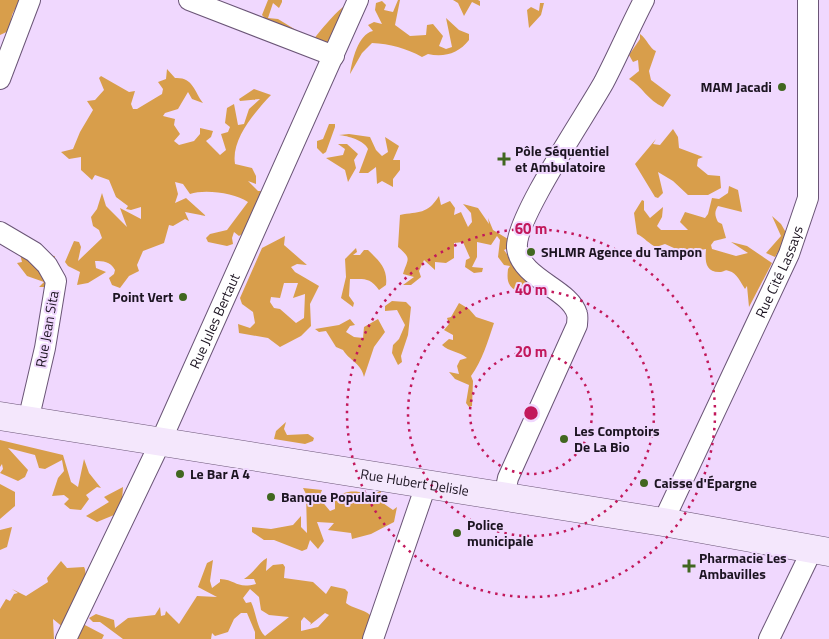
<svg xmlns="http://www.w3.org/2000/svg" width="829" height="639" font-family="'Titillium Web',sans-serif">
  <style>
    .forest { fill: #d89e4b; fill-rule: evenodd }
    .lines { fill: none; stroke-linecap: round; stroke-linejoin: round }
    .minor-casing { stroke: #6a5576; stroke-width: 22 }
    .secondary-casing { stroke: #6a5576; stroke-width: 29 }
    .minor { stroke: #fff; stroke-width: 20 }
    .secondary { stroke: #f4e7fc; stroke-width: 28 }
    .ring { fill: none; stroke: #c2185b; stroke-width: 2.5; stroke-dasharray: 2.5 5 }
    .poi-dot { fill: #416720; stroke: #f0d8fe; stroke-width: 2 }
    .labels { text-anchor: middle; stroke-width: 4; stroke-linejoin: round; paint-order: stroke }
    .poi-label { font-size: 14px; font-weight: bold; fill: #1c1421; stroke: #f0d8fe; text-anchor: start }
    .street-label { font-size: 14px; fill: #1c1421; stroke: #f0d8fe }
    .centre { fill: #c2185b; stroke: #f0d8fe; stroke-width: 2.5 }
    .ring-label { font-size: 15px; text-anchor: middle; font-weight: bold; fill: #c2185b; stroke: #f0d8fe; stroke-width: 4; stroke-linejoin: round; paint-order: stroke }
  </style>
  <rect width="100%" height="100%" fill="#f0d8fe"/>
  <path class="forest" d="M 0,0 L 24,0 C 13,10 9,15 13,29 L 0,35 Z
    M 268,0 L 282,0 L 282,2 L 279,8 L 273,3 L 268,18 L 278,19 L 304,35 L 274,28 L 262,15 Z
    M 398,0 L 400,0 L 395,25 L 410,36 L 426,35 L 427,25 L 433,24 L 443,36 L 439,46 L 446,49 L 452,47 L 446,18 L 459,30 L 469,34 L 469,40 C 459,53 444,58 428,54 L 422,57 C 406,48 390,44 372,43 L 362,53 L 350,74 C 352,61 358,34 373,31 L 368,25 L 374,22 L 382,24 L 375,10 L 376,3 L 382,1 L 386,5 L 384,10 L 393,12 Z
    M 453,0 L 478,0 L 480,1 L 480,6 L 472,2 L 464,16 L 458,3 Z
    M 540,3 L 544,3 L 541,15 L 529,28 L 527,10 L 531,7 L 539,11 Z
    M 343,7 L 348,10 L 332,49 L 313,40 C 322,29 331,17 343,7 Z
    M 640,34 C 647,39 650,49 656,51 L 649,71 L 651,80 L 671,95 L 663,107 C 648,101 642,86 629,79 L 639,71 L 638,60 L 633,62 L 629,55 L 640,39 Z
    M 167,69 L 175,78 C 193,77 194,91 203,103 L 192,99 L 188,92 L 178,109 L 165,113 L 163,116 L 175,119 L 174,125 L 180,134 L 174,141 L 179,145 L 194,141 L 200,134 L 200,128 L 213,131 L 211,137 L 206,141 L 220,155 L 226,150 L 221,134 L 228,132 L 230,127 L 225,123 L 227,108 L 234,104 L 238,125 L 244,124 L 249,109 L 260,99 L 240,101 L 239,99 L 254,89 L 271,95 C 255,112 231,139 235,164 L 252,168 L 256,176 L 256,184 L 248,181 L 258,191 L 262,191 L 253,213 L 248,220 L 253,222 L 245,232 L 239,236 L 234,232 L 232,238 L 233,244 L 227,246 L 208,242 L 206,238 L 210,234 L 227,230 L 248,202 C 235,193 205,189 190,194 L 183,184 L 175,182 L 178,194 L 175,203 L 186,198 L 206,216 L 185,212 L 189,221 L 185,219 L 173,226 L 169,225 L 164,243 L 143,251 L 137,265 L 139,271 L 129,276 L 120,288 L 112,285 L 109,278 L 114,274 L 115,270 C 110,261 103,261 95,261 L 96,268 L 106,272 L 88,283 L 77,285 L 80,272 L 68,266 L 65,262 L 74,241 L 79,242 L 81,247 L 78,261 L 102,238 L 99,230 L 93,226 L 91,217 L 97,209 L 102,193 L 106,206 L 127,227 L 120,208 L 141,219 L 141,207 L 131,210 L 126,209 L 128,206 L 116,197 L 109,180 L 95,175 L 92,180 L 81,170 L 81,157 L 69,159 L 61,152 L 73,149 L 80,132 L 93,110 L 87,101 L 95,100 L 104,90 L 99,78 L 101,76 L 129,92 L 135,91 L 131,104 L 133,109 L 137,109 L 162,94 L 163,89 L 158,82 L 166,79 Z
    M 329,124 L 335,124 L 335,127 L 326,152 L 323,154 L 317,148 L 317,141 L 323,139 Z
    M 673,129 L 678,137 L 679,148 L 703,157 L 698,159 L 697,166 L 708,175 L 720,176 L 721,188 L 708,195 L 688,195 L 673,181 L 658,172 L 663,193 L 658,198 L 655,197 L 635,164 L 656,139 L 653,144 L 660,145 Z
    M 349,134 L 370,137 L 376,150 L 382,156 L 388,152 L 385,137 L 399,146 L 393,160 L 400,160 L 400,170 L 393,179 L 393,187 L 382,181 L 377,184 L 376,167 L 368,173 L 359,173 L 368,149 C 364,140 348,136 339,135 Z
    M 338,144 L 347,144 L 358,154 L 354,160 L 356,168 L 348,182 L 345,170 L 326,158 L 343,155 L 345,149 Z
    M 729,186 L 738,190 L 742,212 L 718,206 C 714,212 715,216 718,222 L 722,224 L 726,238 L 714,241 L 711,245 L 712,249 L 736,256 L 748,253 L 731,242 L 747,246 L 772,263 L 749,307 L 747,286 L 745,289 C 741,283 737,273 729,271 C 725,269 725,271 721,272 C 705,273 705,261 706,249 L 685,253 L 665,244 L 656,247 C 649,244 645,238 637,234 L 634,213 L 642,200 L 644,201 L 644,210 L 650,218 L 663,207 L 662,217 L 657,226 L 661,230 L 688,230 L 680,222 L 685,212 L 705,218 L 708,214 L 712,198 L 719,199 L 728,193 Z
    M 439,196 L 441,205 L 450,201 L 455,208 L 454,215 L 461,212 L 468,227 L 472,222 L 471,213 L 463,204 L 478,208 L 489,224 L 488,218 L 493,230 L 516,244 L 504,250 L 516,267 L 535,286 L 528,284 L 515,290 C 507,285 507,278 508,269 L 510,266 L 504,265 L 498,257 L 500,240 L 497,236 L 491,245 L 477,242 L 477,257 L 472,267 L 483,268 L 482,272 L 474,273 L 465,267 L 466,260 L 470,258 L 463,242 L 454,243 L 454,258 L 446,263 L 435,262 L 435,270 L 424,260 L 419,271 L 421,277 L 411,285 L 403,285 L 414,277 L 403,274 C 408,258 412,259 398,247 L 400,215 C 419,211 427,215 439,196 Z
    M 772,216 L 781,224 L 788,236 L 775,257 L 766,253 L 781,236 Z
    M 285,236 L 284,245 L 307,265 L 297,264 L 291,267 L 295,272 L 319,286 L 310,304 L 311,326 L 301,336 L 280,347 L 268,338 L 239,333 L 238,324 L 250,328 L 255,323 L 253,312 L 242,304 L 240,298 L 262,248 ZM 284,283 L 298,283 L 293,298 L 305,294 L 304,318 L 296,323 L 280,309 L 274,308 L 270,302 L 271,297 L 280,298 Z
    M 356,248 L 357,252 L 353,255 L 360,255 L 364,250 L 368,250 C 379,261 388,268 386,285 L 379,290 C 370,277 364,279 350,279 L 349,296 L 354,303 L 353,307 L 341,298 L 346,277 L 345,259 Z
    M 20,254 L 55,256 L 52,263 L 29,258 L 29,263 L 42,264 L 45,267 L 46,287 L 39,287 L 44,282 L 27,276 L 17,263 L 22,262 Z
    M 392,301 L 406,302 L 411,307 L 408,335 L 401,356 L 402,362 L 398,365 L 392,353 L 393,345 L 399,339 L 405,325 L 397,310 L 385,311 L 385,306 Z
    M 459,303 L 469,309 L 476,317 L 494,323 C 488,341 482,361 471,376 L 473,381 L 472,406 L 469,407 L 466,403 L 469,385 L 455,379 L 449,372 L 459,374 L 457,366 L 460,360 L 467,358 C 459,351 449,352 442,345 L 449,339 L 453,340 L 453,335 L 444,330 L 449,324 L 447,318 L 451,317 Z
    M 350,319 L 355,325 L 350,326 L 346,332 L 354,337 L 363,338 L 364,327 L 378,319 L 385,332 L 374,347 L 364,377 C 361,363 350,361 343,350 L 336,347 L 326,331 L 319,332 L 315,329 L 339,325 Z
    M 286,422 L 284,429 L 287,435 L 308,434 L 314,438 L 313,441 L 305,444 L 274,439 L 276,431 Z
    M 0,440 L 63,455 L 71,482 L 78,487 L 84,459 L 89,473 L 101,488 L 97,487 L 86,495 L 89,499 L 81,510 L 70,509 L 64,504 L 69,499 L 64,495 L 52,496 L 58,478 L 64,471 L 62,460 L 45,469 L 39,468 L 35,455 L 8,448 L 28,470 L 25,477 L 18,481 L 0,473 L 3,469 L 2,464 L 0,467 Z
    M 0,484 L 15,492 L 15,506 L 0,519 Z
    M 123,487 L 122,501 L 114,515 L 97,522 L 86,516 L 109,502 L 104,497 Z
    M 303,488 L 322,490 L 320,495 L 316,497 L 320,499 L 330,511 L 335,509 L 335,499 C 342,491 354,490 364,493 L 361,504 L 381,490 L 381,494 L 377,499 L 393,510 L 397,507 L 394,522 L 371,534 L 352,539 L 351,533 L 328,530 L 334,523 L 317,522 L 324,541 L 318,549 L 310,540 L 307,549 L 302,551 L 274,540 L 264,540 L 252,532 L 252,527 L 271,529 L 293,525 L 301,516 L 301,527 L 307,533 L 306,494 Z
    M 12,527 L 7,547 L 0,550 L 0,530 Z
    M 267,558 L 266,571 L 273,565 L 283,564 L 285,567 L 284,578 L 313,582 L 326,594 L 331,586 L 345,589 L 348,592 L 346,603 C 353,609 364,609 370,615 L 367,639 L 255,639 L 255,632 L 247,613 L 241,613 L 234,619 L 228,632 L 215,636 L 212,633 L 211,639 L 123,639 L 100,622 L 93,622 L 89,618 L 96,614 L 114,620 L 115,628 L 128,618 L 155,615 L 160,607 L 161,616 L 165,615 L 166,611 L 179,624 L 197,596 L 217,597 L 198,587 L 207,563 L 213,560 L 210,581 L 212,588 L 220,582 L 220,579 C 237,580 236,589 256,584 L 254,579 L 244,579 C 254,573 259,562 267,558 ZM 250,589 L 259,597 L 261,610 L 269,615 L 289,617 L 265,636 C 257,629 256,612 251,602 L 246,603 L 243,598 ZM 325,613 L 329,615 L 318,627 L 301,631 L 301,621 L 304,617 L 311,623 L 310,625 Z
    M 61,561 L 67,568 L 84,567 C 91,579 70,614 64,628 L 53,619 L 54,639 L 0,639 L 0,609 L 6,599 L 10,601 L 14,594 L 18,593 L 12,589 L 26,596 L 48,582 L 47,578 Z
    M 83,624 L 104,635 L 102,639 L 76,639 Z"/>
  <g class="lines">
    <g class="minor-casing">
      <g id="minor">
        <path d="M 189,0 L 334,56"/>
        <path d="M 0,79 L 30,0"/>
        <path d="M 0,232 L 34,252 L 47,265 L 56,281 L 45,348 L 28,421"/>
        <path d="M 504,497 L 508,478 L 577,325 C 577,322 578,317 577,314 C 570,289 521,279 517,248 C 514,220 587,113 604,82 C 618,55 630,27 644,0"/>
        <path id="s1" d="M 663,522 L 789,254 L 808,198 L 808,0"/>
        <path id="s2" d="M 66,639 L 160,443 L 358,0"/>
        <path d="M 373,639 L 426,485"/>
        <path d="M 769,639 L 813,548"/>
      </g>
    </g>
    <g class="secondary-casing">
      <g id="secondary">
        <path id="s3" d="M 0,416 L 663,522 L 829,552"/>
      </g>
    </g>
    <use href="#minor" class="minor"/>
    <use href="#secondary" class="secondary"/>
  </g>
  <g class="ring">
    <circle cx="531" cy="413" r="61"/>
    <circle cx="531" cy="413" r="123"/>
    <circle cx="531" cy="413" r="184"/>
  </g>
  <g class="poi-dot">
    <circle cx="782" cy="87" r="5"/>
    <path d="M501.5 151.5h5v5h5v5h-5v5h-5v-5h-5v-5h5z"/>
    <circle cx="531" cy="252" r="5"/>
    <circle cx="183" cy="297" r="5"/>
    <circle cx="564" cy="439" r="5"/>
    <circle cx="180" cy="474" r="5"/>
    <circle cx="644" cy="483" r="5"/>
    <circle cx="271" cy="497" r="5"/>
    <circle cx="457" cy="533" r="5"/>
    <path d="M686.5 558.5h5v5h5v5h-5v5h-5v-5h-5v-5h5z"/>
  </g>
  <g class="labels">
    <g class="poi-label">
      <text x="772" y="92" text-anchor="end">MAM Jacadi</text>
      <text x="515" y="156">Pôle Séquentiel<tspan x="515" dy="16">et Ambulatoire</tspan></text>
      <text x="541" y="257">SHLMR Agence du Tampon</text>
      <text x="173" y="302" text-anchor="end">Point Vert</text>
      <text x="574" y="436">Les Comptoirs<tspan x="574" dy="16">De La Bio</tspan></text>
      <text x="190" y="479">Le Bar A 4</text>
      <text x="654" y="488">Caisse d'Épargne</text>
      <text x="281" y="502">Banque Populaire</text>
      <text x="467" y="530">Police<tspan x="467" dy="16">municipale</tspan></text>
      <text x="699" y="563">Pharmacie Les<tspan x="699" dy="16">Ambavilles</tspan></text>
    </g>
    <g class="street-label">
      <text dy="5" stroke="none"><textPath href="#s1" startOffset="276">Rue Cité Lassays</textPath></text>
      <text dy="5" stroke="none"><textPath href="#s2" startOffset="351">Rue Jules Bertaut</textPath></text>
      <text transform="translate(47 329) rotate(-80)" y="5">Rue Jean Sita</text>
      <text dy="5" stroke="none"><textPath href="#s3" startOffset="420">Rue Hubert Delisle</textPath></text>
    </g>
  </g>
  <circle cx="531" cy="413" r="8" class="centre"/>
  <g class="ring-label">
    <text x="531" y="234">60 m</text>
    <text x="531" y="295">40 m</text>
    <text x="531" y="357">20 m</text>
  </g>
</svg>
